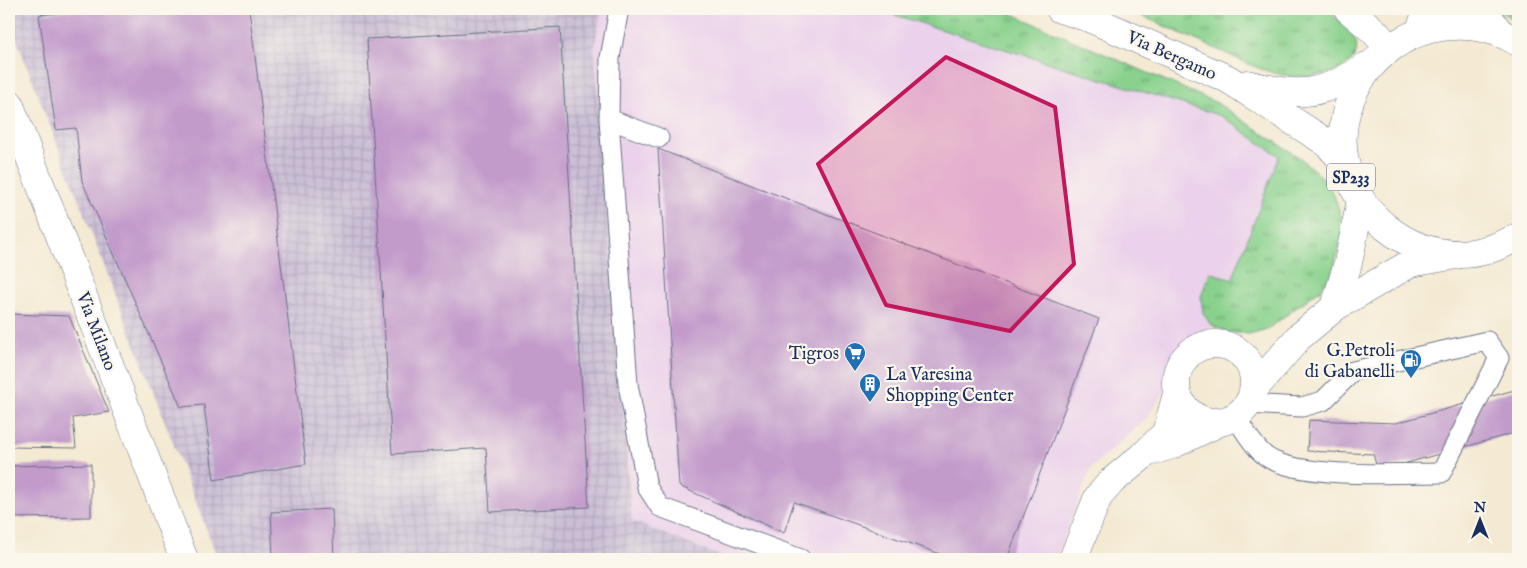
<svg xmlns="http://www.w3.org/2000/svg" width="1527" height="568" font-family="'IM FELL English',serif">
  <style>
    .built { fill: #ebd1eb }
    .industrial { fill: url(#industrial-grid) }
    .grass { fill: url(#grass-tufts); stroke: #528075 }
    .building { fill: #c29bcb }
    .lines { fill: none; stroke-linecap: round; stroke-linejoin: round }
    .lane-casing { stroke: #677087; stroke-width: 21 }
    .street-casing { stroke: #677087; stroke-width: 29 }
    .primary-casing { stroke: #677087; stroke-width: 29 }
    .lane { stroke: #fff; stroke-width: 19 }
    .street { stroke: #fff; stroke-width: 28 }
    .primary { stroke: #fff; stroke-width: 28 }
    .marked { fill: #c2185b; fill-opacity: 0.2; stroke: #c2185b; stroke-width: 4; stroke-linejoin: round }
    .labels { text-anchor: middle; stroke-width: 4.5; stroke-linejoin: round; paint-order: stroke }
    .shield { fill: #fbf7ec; stroke: #5e6b89; stroke-width: 1 }
    .shield-label { font-size: 16px; font-weight: bold; fill: #1b2f5e }
    .street-label { font-size: 18px; fill: #1b2f5e; stroke: #fbf7ec }
    .poi-label { font-size: 18px; fill: #1b2f5e; stroke: #fbf7ec; text-anchor: end }
  </style>
  <defs>
    <pattern id="industrial-grid" width="8" height="8" patternUnits="userSpaceOnUse" patternTransform="scale(1.25)"><rect width="8" height="8" fill="#cbbfd5"/><path d="M0 4h8M4 0v8" fill="none" stroke="#aea4b9"/></pattern>
    <pattern id="grass-tufts" width="24" height="20" patternUnits="userSpaceOnUse" patternTransform="scale(1.25)"><rect width="24" height="20" fill="#89d18c"/><path d="M3 7l-1-3M5 7V3M7 7l1-3M15 17l-1-3M17 17v-4M19 17l1-3" fill="none" stroke="#6faa76"/></pattern>
  </defs>
  <rect width="100%" height="100%" fill="#fbf7ec"/>
  <filter id="ink" filterUnits="userSpaceOnUse"><feTurbulence type="fractalNoise" baseFrequency=".02" numOctaves="2"/><feDisplacementMap in="SourceGraphic" scale="10" xChannelSelector="R" yChannelSelector="G"/><feConvolveMatrix kernelMatrix="1 2 1 2 8 2 1 2 1" color-interpolation-filters="sRGB"/></filter>
  <filter id="wash" filterUnits="userSpaceOnUse"><feTurbulence type="fractalNoise" baseFrequency=".0096" numOctaves="4" result="noise"/><feDisplacementMap in="SourceGraphic" scale="20" xChannelSelector="R" yChannelSelector="G"/><feGaussianBlur stdDeviation="1.12" result="paint"/><feColorMatrix in="noise" values="0 0 0 0 0 0 0 0 0 0 0 0 0 0 0 0 0 1.4 0 .05"/><feComposite in="paint" operator="in"/></filter>
  <g filter="url(#wash)">
    <rect width="100%" height="100%" fill="#f4ead3"/>
    <path class="built" d="M 602,9 L 875,9 L 1221,116 L 1280,156 L 1232,281 L 1210,272 L 1203,313 L 1211,325 L 1145,420 L 1091,468 L 1056,559 L 728,559 L 632,521 L 594,49 Z"/>
    <path class="industrial" d="M 9,9 L 602,9 L 594,49 L 632,521 L 728,559 L 218,559 L 9,20 Z"/>
    <path class="grass" d="M 875,9 L 1001,9 L 1217,103 L 1300,158 L 1323,178 L 1334,195 L 1341,216 L 1342,238 L 1332,274 L 1321,289 L 1268,329 L 1249,334 L 1227,332 L 1211,325 L 1203,313 L 1201,297 L 1210,272 L 1232,280 L 1279,156 L 1221,116 Z
      M 1126,9 L 1216,9 L 1241,16 L 1242,9 L 1325,9 C 1339,21 1368,39 1352,60 C 1338,77 1304,78 1284,75 C 1263,72 1242,61 1223,52 C 1191,38 1158,23 1126,9 Z
      M 1373,9 L 1408,9 L 1403,15 L 1380,15 Z
      M 1498,9 L 1518,9 L 1518,24 Z"/>
    <g id="blocks">
      <path class="building" d="M 86,9 L 249,9 L 306,464 L 214,480 L 204,405 L 181,407 L 82,181 L 76,128 L 56,130 L 39,15 Z
        M 560,27 L 589,507 L 490,512 L 486,448 L 392,454 L 367,39 Z
        M 658,149 L 1099,319 L 1007,559 L 954,559 L 794,502 L 784,533 L 679,486 Z
        M 9,314 L 69,316 L 109,412 L 73,418 L 76,448 L 9,447 Z
        M 1518,389 L 1518,432 L 1378,471 L 1373,454 L 1307,451 L 1309,420 L 1396,423 Z
        M 91,464 L 91,517 L 9,518 L 9,466 Z
        M 332,509 L 334,559 L 273,559 L 271,512 Z"/>
    </g>
  </g>
  <g filter="url(#ink)">
    <use href="#blocks" fill-opacity="0" stroke="#677087" stroke-width="1"/>
    <g class="lines">
      <g class="lane-casing">
        <path id="lane" d="M 619,9 L 610,58 L 609,119 L 659,138
          M 609,119 L 628,384 L 647,487 L 660,507 L 801,559
          M 1235,416 C 1243,428 1251,443 1262,453 C 1288,480 1403,473 1441,473 L 1499,358 L 1487,341 L 1353,371 L 1323,401 L 1302,407 L 1247,404"/>
      </g>
      <g class="street-casing">
        <path id="street" d="M 1348,9 L 1375,32 L 1389,48
          M 1483,9 L 1500,33
          M 1419,32 L 1428,9
          M 9,103 L 184,559
          M 1335,307 L 1348,263 L 1361,200
          M1176 383a39 39 0 1 1 78 0a39 39 0 1 1-78 0Z
          M 1253,390 L 1299,337 L 1335,307 L 1411,263 L 1456,255
          M 1149,452 L 1172,445 L 1222,421
          M 1073,559 L 1098,497 L 1112,481 L 1146,453 L 1166,433 L 1177,394"/>
      </g>
      <g class="primary-casing">
        <path id="primary" d="M 1060,9 L 1089,18 L 1228,79 L 1327,143 L 1345,163
          M 1518,42 C 1492,26 1460,22 1431,29 C 1373,43 1332,103 1345,162 C 1357,215 1406,254 1460,254 C 1481,254 1500,246 1518,237
          M 1247,84 C 1301,97 1320,97 1367,66"/>
      </g>
      <use href="#lane" class="lane"/>
      <use href="#street" class="street"/>
      <use href="#primary" class="primary"/>
    </g>
  </g>
  <path class="marked" d="M 946,57 L 1055,107 L 1074,264 L 1010,331 L 886,305 L 818,164 Z"/>
  <defs>
    <g id="supermarket-pin" transform="scale(1.125)"><path d="M0 17L-7.5 6A9.5 9.5 0 1 1 7.5 6Z" fill="#1f6fb2" stroke="#fbf7ec"/><path d="M-6-5.5h2.5l.6 2H6L4.5 2H-2.5L-4.4-4H-6ZM-1.5 3.2a1.3 1.3 0 1 0 .1 0ZM3 3.2a1.3 1.3 0 1 0 .1 0Z" fill="#fff"/></g>
    <g id="fuel-pin" transform="scale(1.125)"><path d="M0 17L-7.5 6A9.5 9.5 0 1 1 7.5 6Z" fill="#1f6fb2" stroke="#fbf7ec"/><path d="M-5.5-6h7V0h2V4h1.3V-2.5L3-4.5l.8-.8L6-3V5H2.5V1h-1V6h-7ZM-4.2-4.7v3.2H.2V-4.7Z" fill="#fff"/></g>
    <g id="building-pin" transform="scale(1.125)"><path d="M0 17L-7.5 6A9.5 9.5 0 1 1 7.5 6Z" fill="#1f6fb2" stroke="#fbf7ec"/><path d="M-4-6H4V6H1V3H-1V6H-4ZM-2.5-4.3h1.7v1.8h-1.7ZM.8-4.3h1.7v1.8H.8ZM-2.5-1h1.7V.8h-1.7ZM.8-1h1.7V.8H.8Z" fill="#fff"/></g>
  </defs>
  <g fill-rule="evenodd">
    <use href="#supermarket-pin" x="855" y="353"/>
    <use href="#fuel-pin" x="1411" y="360"/>
    <use href="#building-pin" x="870" y="384"/>
  </g>
  <g class="labels">
    <rect class="shield" x="1327" y="163.5" width="48" height="27" rx="4"/>
    <g class="shield-label">
      <text x="1351" y="183">SP233</text>
    </g>
    <g class="street-label">
      <text transform="translate(1172 55) rotate(24)" y="6">Via Bergamo</text>
      <text transform="translate(97 331) rotate(69)" y="6">Via Milano</text>
    </g>
    <g class="poi-label">
      <text x="1395" y="356">G.Petroli<tspan x="1395" dy="21">di Gabanelli</tspan></text>
      <text x="839" y="359">Tigros</text>
      <text x="886" y="380" text-anchor="start">La Varesina<tspan x="886" dy="21">Shopping Center</tspan></text>
    </g>
  </g>
  <rect width="1527" height="568" fill="none" stroke="#fbf7ec" stroke-width="30"/>
  <g transform="translate(1480 520)" stroke="#fbf7ec" stroke-width="4" paint-order="stroke">
  <path d="M0-4L9 19L0 12L-9 19Z" fill="#1b2f5e"/>
  <text y="-8" font-size="14" font-weight="bold" text-anchor="middle" fill="#1b2f5e">N</text>
  </g>
</svg>
